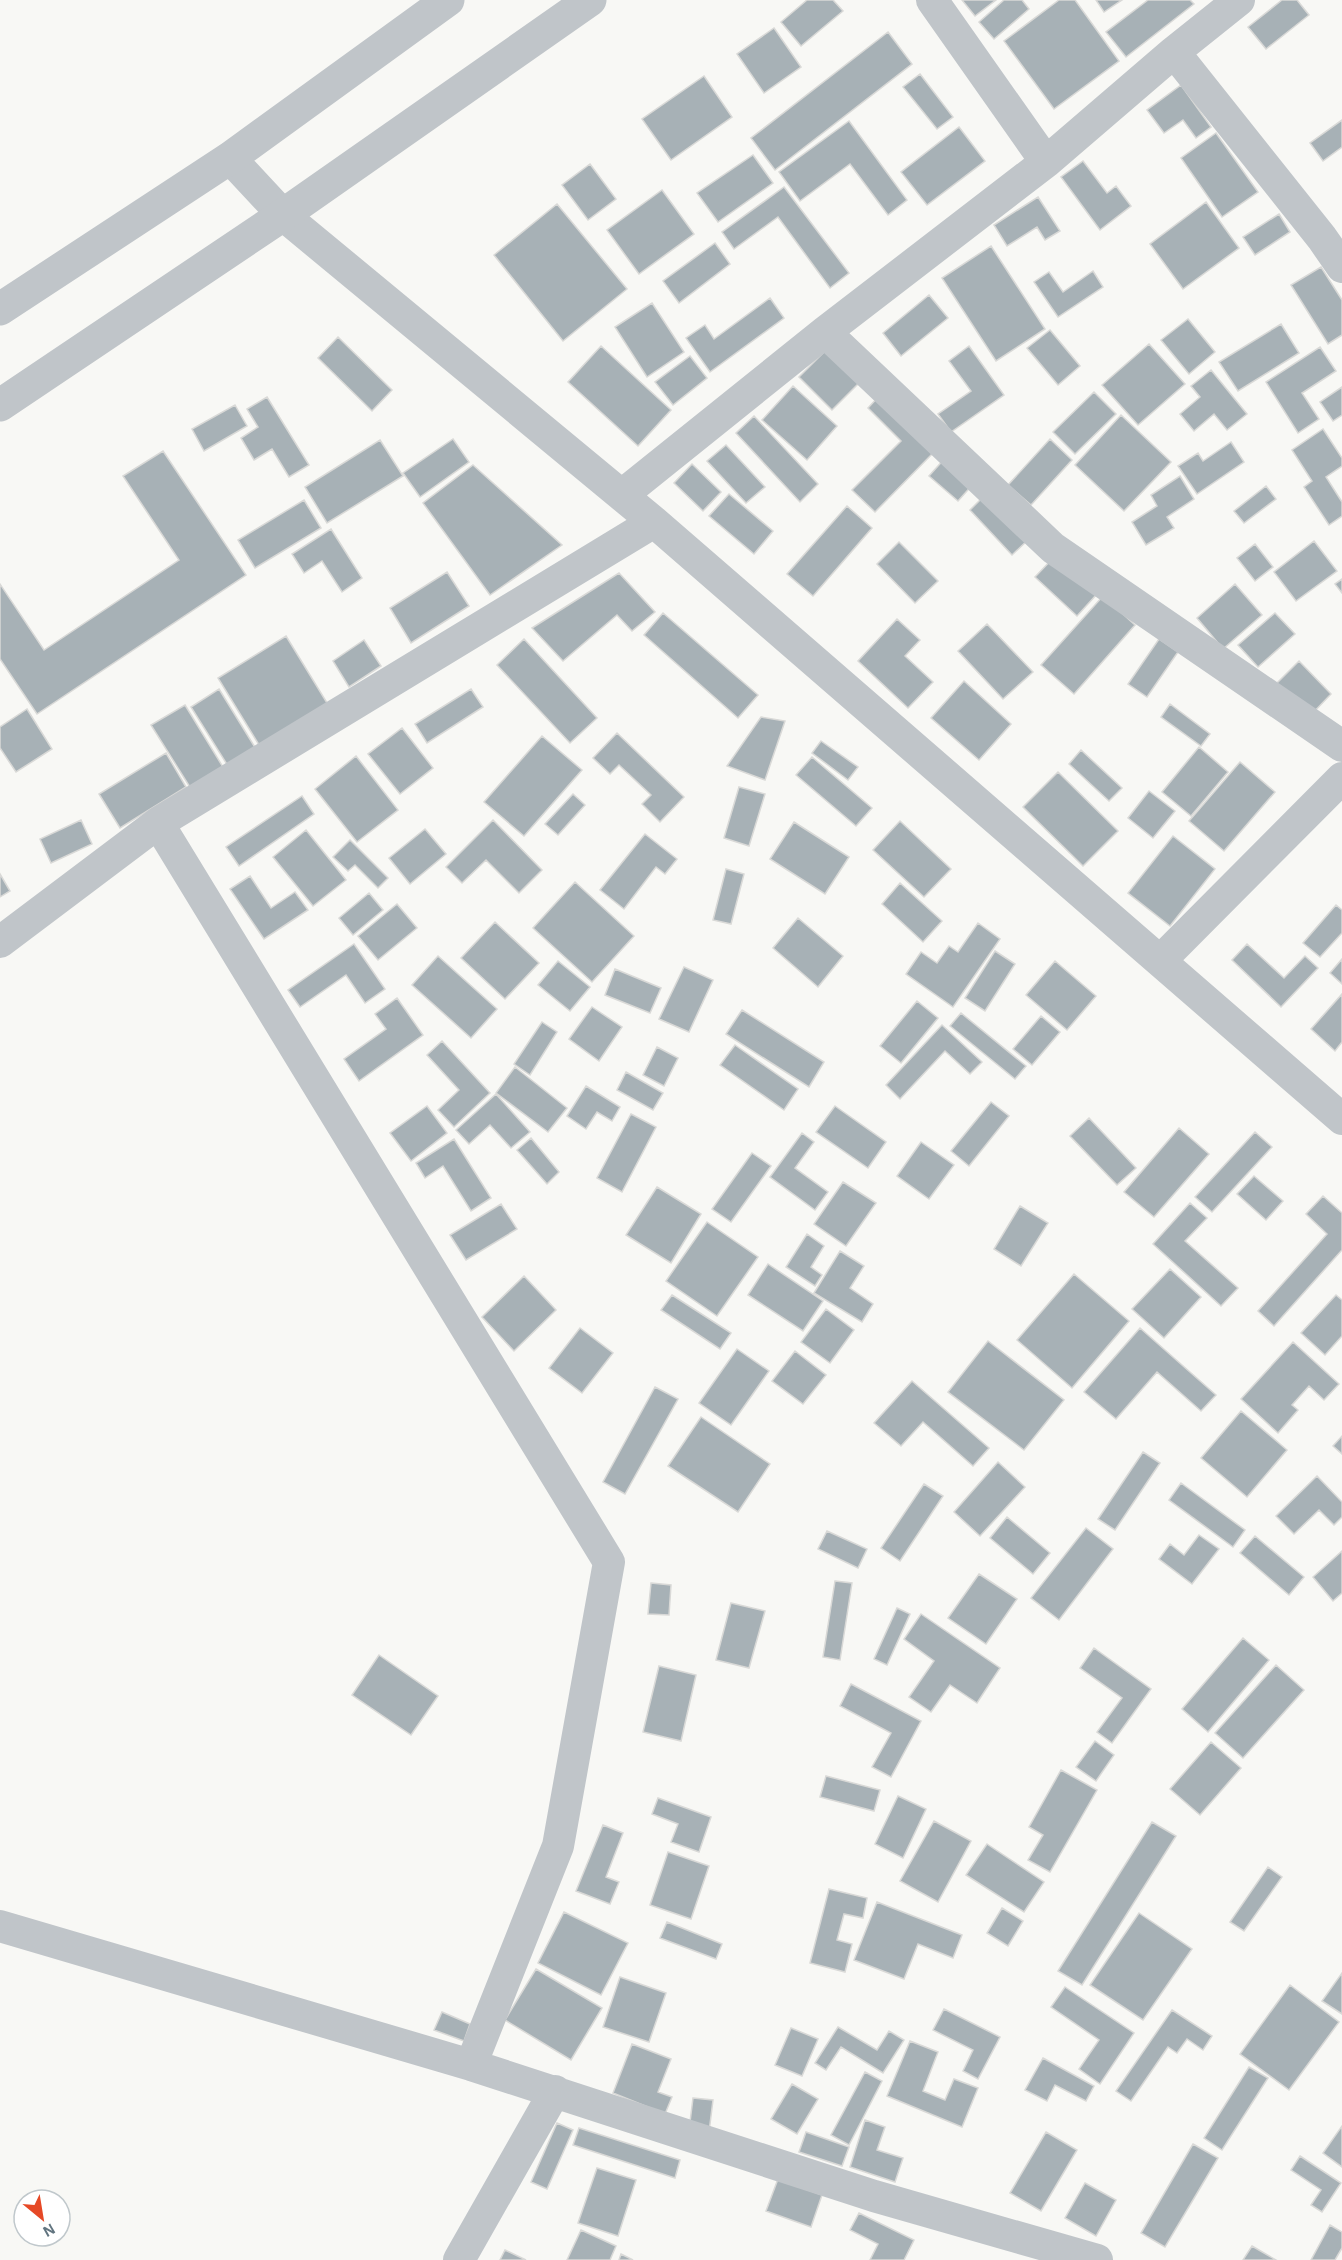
<svg xmlns="http://www.w3.org/2000/svg" width="1342" height="2260" font-family="'Alegreya Sans',sans-serif">
  <style>
    .building { fill: #a7b1b6; stroke: #d9d9d7; stroke-width: 1.5 }
    .lines { fill: none; stroke-linecap: round; stroke-linejoin: round }
    .minor { stroke: #c0c5c9; stroke-width: 32 }
    .tertiary { stroke: #c0c5c9; stroke-width: 33 }
  </style>
  <rect width="100%" height="100%" fill="#f8f8f5"/>
  <path class="building" d="M 807,0 L 833,0 L 843,11 L 801,46 L 781,22 Z
    M 962,0 L 996,0 L 975,16 Z
    M 1004,0 L 1022,0 L 1029,9 L 994,39 L 979,22 Z
    M 1059,0 L 1075,0 L 1119,61 L 1054,109 L 1004,41 Z
    M 1096,0 L 1122,0 L 1104,12 Z
    M 1148,0 L 1190,0 L 1194,4 L 1126,57 L 1106,32 Z
    M 1282,0 L 1297,0 L 1309,15 L 1266,49 L 1248,27 Z
    M 774,28 L 801,67 L 764,93 L 737,54 Z
    M 888,32 L 912,64 L 775,170 L 751,138 Z
    M 920,74 L 953,117 L 937,129 L 903,87 Z
    M 704,76 L 732,117 L 671,160 L 642,119 Z
    M 1181,85 L 1211,127 L 1196,138 L 1183,120 L 1164,133 L 1147,110 Z
    M 1342,120 L 1342,147 L 1323,161 L 1310,143 Z
    M 849,121 L 907,200 L 888,215 L 850,164 L 800,201 L 779,172 Z
    M 959,127 L 985,161 L 927,205 L 901,172 Z
    M 1216,133 L 1258,192 L 1222,217 L 1181,158 Z
    M 753,155 L 773,183 L 718,222 L 697,193 Z
    M 1083,161 L 1107,193 L 1116,186 L 1131,206 L 1100,230 L 1061,177 Z
    M 590,164 L 616,199 L 588,220 L 562,185 Z
    M 784,187 L 849,273 L 830,288 L 778,217 L 734,249 L 722,232 Z
    M 662,190 L 694,234 L 639,274 L 607,230 Z
    M 1038,197 L 1060,231 L 1045,240 L 1037,227 L 1007,246 L 994,225 Z
    M 1206,202 L 1239,248 L 1183,289 L 1150,244 Z
    M 557,204 L 627,289 L 563,341 L 494,255 Z
    M 1279,214 L 1290,232 L 1255,255 L 1243,237 Z
    M 715,243 L 730,264 L 679,303 L 663,281 Z
    M 991,246 L 1045,329 L 996,361 L 942,278 Z
    M 1321,267 L 1342,300 L 1342,335 L 1328,344 L 1291,285 Z
    M 1093,271 L 1103,287 L 1058,317 L 1034,282 L 1049,272 L 1063,292 Z
    M 929,295 L 948,318 L 901,356 L 883,333 Z
    M 770,298 L 784,318 L 710,372 L 686,338 L 705,325 L 714,339 Z
    M 652,303 L 684,352 L 647,377 L 615,327 Z
    M 1188,319 L 1215,352 L 1189,374 L 1161,340 Z
    M 1281,324 L 1299,353 L 1238,391 L 1219,362 Z
    M 1050,330 L 1080,366 L 1058,385 L 1027,348 Z
    M 338,337 L 392,390 L 372,411 L 318,358 Z
    M 1149,344 L 1185,384 L 1138,425 L 1102,385 Z
    M 601,346 L 671,410 L 638,446 L 568,382 Z
    M 969,346 L 1004,395 L 951,432 L 938,414 L 971,391 L 949,361 Z
    M 829,347 L 862,380 L 832,410 L 799,377 Z
    M 1320,347 L 1336,371 L 1302,393 L 1319,419 L 1298,433 L 1266,382 Z
    M 690,356 L 707,378 L 673,405 L 655,382 Z
    M 1211,370 L 1247,414 L 1227,430 L 1214,414 L 1194,431 L 1180,414 L 1200,397 L 1191,386 Z
    M 793,386 L 837,426 L 807,460 L 762,420 Z
    M 1342,387 L 1342,415 L 1333,421 L 1320,402 Z
    M 1094,392 L 1116,414 L 1075,454 L 1053,432 Z
    M 880,395 L 936,450 L 875,512 L 852,490 L 901,441 L 868,408 Z
    M 267,397 L 309,465 L 289,477 L 272,449 L 254,460 L 241,438 L 258,427 L 247,409 Z
    M 235,405 L 247,426 L 204,451 L 192,429 Z
    M 1121,415 L 1171,462 L 1124,511 L 1075,465 Z
    M 754,416 L 818,484 L 800,502 L 736,433 Z
    M 1323,429 L 1342,458 L 1342,466 L 1326,477 L 1342,502 L 1342,516 L 1329,525 L 1304,487 L 1312,481 L 1292,450 Z
    M 453,439 L 469,462 L 420,497 L 403,473 Z
    M 1050,439 L 1072,460 L 1031,505 L 1008,485 Z
    M 380,440 L 403,476 L 327,523 L 305,487 Z
    M 1231,442 L 1244,462 L 1197,494 L 1178,466 L 1198,453 L 1203,461 Z
    M 726,445 L 765,487 L 746,503 L 707,461 Z
    M 163,451 L 246,575 L 37,714 L 0,659 L 0,584 L 44,650 L 179,560 L 123,476 Z
    M 946,457 L 975,482 L 958,501 L 929,476 Z
    M 692,464 L 721,492 L 703,511 L 674,483 Z
    M 473,465 L 562,545 L 490,595 L 423,503 Z
    M 1180,476 L 1194,499 L 1167,517 L 1174,528 L 1146,545 L 1132,522 L 1157,506 L 1151,495 Z
    M 1266,486 L 1276,499 L 1244,523 L 1234,511 Z
    M 987,493 L 1030,538 L 1012,555 L 970,510 Z
    M 729,494 L 773,531 L 754,554 L 709,516 Z
    M 304,500 L 321,528 L 255,568 L 238,540 Z
    M 847,506 L 872,528 L 813,596 L 787,574 Z
    M 331,529 L 362,578 L 342,592 L 322,561 L 304,573 L 292,554 Z
    M 1314,541 L 1337,571 L 1296,601 L 1274,572 Z
    M 899,542 L 938,581 L 915,603 L 877,564 Z
    M 1255,544 L 1273,567 L 1255,581 L 1237,558 Z
    M 1056,555 L 1097,594 L 1077,616 L 1035,577 Z
    M 447,572 L 469,606 L 411,643 L 390,608 Z
    M 619,573 L 655,612 L 632,631 L 617,615 L 563,661 L 532,628 Z
    M 1342,579 L 1342,593 L 1335,584 Z
    M 1235,584 L 1262,615 L 1223,649 L 1197,618 Z
    M 1103,596 L 1135,625 L 1074,694 L 1041,665 Z
    M 663,613 L 758,695 L 738,718 L 644,635 Z
    M 1275,613 L 1295,634 L 1258,667 L 1238,645 Z
    M 897,619 L 920,640 L 905,656 L 933,682 L 908,708 L 858,661 Z
    M 987,624 L 1033,672 L 1003,699 L 958,651 Z
    M 286,636 L 332,711 L 264,753 L 218,678 Z
    M 524,639 L 597,718 L 570,743 L 497,665 Z
    M 1159,639 L 1178,652 L 1147,697 L 1128,684 Z
    M 364,640 L 381,666 L 349,687 L 333,661 Z
    M 1299,661 L 1331,694 L 1309,717 L 1276,684 Z
    M 964,681 L 1011,724 L 979,760 L 931,718 Z
    M 219,689 L 256,749 L 228,766 L 191,707 Z
    M 471,689 L 483,707 L 427,743 L 415,724 Z
    M 1170,704 L 1210,734 L 1201,746 L 1161,717 Z
    M 185,705 L 226,772 L 193,792 L 151,725 Z
    M 27,709 L 52,749 L 16,772 L 0,748 L 0,727 Z
    M 761,717 L 785,721 L 765,780 L 727,766 Z
    M 402,728 L 433,768 L 400,794 L 368,754 Z
    M 617,733 L 684,797 L 660,822 L 642,804 L 651,795 L 619,765 L 610,774 L 593,758 Z
    M 542,736 L 582,770 L 524,836 L 484,802 Z
    M 821,741 L 858,767 L 848,780 L 812,753 Z
    M 1199,747 L 1228,772 L 1191,816 L 1162,792 Z
    M 1081,750 L 1122,788 L 1109,801 L 1069,764 Z
    M 166,753 L 186,787 L 120,828 L 99,794 Z
    M 356,756 L 398,810 L 357,842 L 315,789 Z
    M 812,757 L 872,808 L 856,826 L 796,775 Z
    M 1240,762 L 1275,792 L 1224,851 L 1189,821 Z
    M 1058,772 L 1118,831 L 1083,866 L 1023,807 Z
    M 739,787 L 765,794 L 749,846 L 724,838 Z
    M 1149,791 L 1175,811 L 1153,838 L 1128,818 Z
    M 573,794 L 585,805 L 558,835 L 545,824 Z
    M 302,796 L 314,814 L 239,866 L 226,847 Z
    M 81,820 L 92,844 L 51,863 L 40,839 Z
    M 493,820 L 542,870 L 519,893 L 486,860 L 462,883 L 446,867 Z
    M 900,821 L 951,869 L 924,897 L 873,850 Z
    M 794,822 L 849,857 L 825,894 L 770,859 Z
    M 425,829 L 446,854 L 410,884 L 389,858 Z
    M 306,830 L 346,880 L 313,906 L 273,857 Z
    M 645,834 L 677,859 L 665,874 L 656,867 L 624,909 L 600,890 Z
    M 1173,836 L 1215,869 L 1170,926 L 1128,893 Z
    M 350,840 L 388,878 L 378,888 L 355,865 L 348,871 L 333,857 Z
    M 726,869 L 744,874 L 731,924 L 713,920 Z
    M 0,874 L 10,891 L 0,897 Z
    M 250,876 L 271,908 L 295,892 L 308,910 L 264,939 L 230,889 Z
    M 575,882 L 634,936 L 592,982 L 533,928 Z
    M 900,883 L 942,921 L 923,942 L 882,904 Z
    M 369,893 L 383,910 L 353,935 L 339,918 Z
    M 397,904 L 417,928 L 378,960 L 358,936 Z
    M 1336,905 L 1342,910 L 1342,933 L 1320,957 L 1303,943 Z
    M 798,918 L 843,956 L 818,987 L 773,948 Z
    M 495,922 L 539,963 L 505,999 L 461,958 Z
    M 978,923 L 1000,939 L 953,1007 L 906,974 L 921,952 L 937,963 L 949,946 L 958,952 Z
    M 354,944 L 385,989 L 365,1003 L 346,975 L 300,1007 L 288,990 Z
    M 1247,944 L 1284,978 L 1305,956 L 1318,968 L 1281,1007 L 1232,960 Z
    M 995,951 L 1015,964 L 985,1011 L 965,998 Z
    M 438,956 L 497,1009 L 471,1038 L 412,985 Z
    M 1342,959 L 1342,984 L 1330,973 Z
    M 558,961 L 590,987 L 570,1011 L 538,985 Z
    M 1055,961 L 1096,996 L 1067,1030 L 1026,995 Z
    M 684,967 L 713,980 L 689,1032 L 659,1019 Z
    M 615,969 L 661,988 L 650,1013 L 605,995 Z
    M 1342,994 L 1342,1042 L 1335,1051 L 1311,1029 Z
    M 397,998 L 423,1035 L 359,1081 L 344,1059 L 386,1029 L 375,1014 Z
    M 917,1001 L 938,1018 L 901,1063 L 880,1046 Z
    M 592,1007 L 622,1027 L 599,1061 L 569,1039 Z
    M 742,1010 L 824,1062 L 809,1087 L 726,1034 Z
    M 961,1013 L 1026,1066 L 1015,1079 L 950,1026 Z
    M 1041,1016 L 1060,1032 L 1032,1065 L 1013,1049 Z
    M 542,1022 L 557,1032 L 530,1075 L 514,1064 Z
    M 942,1025 L 982,1062 L 970,1074 L 945,1051 L 900,1099 L 886,1085 Z
    M 442,1041 L 490,1093 L 454,1127 L 438,1110 L 459,1090 L 427,1055 Z
    M 735,1045 L 798,1089 L 784,1110 L 720,1065 Z
    M 657,1047 L 678,1058 L 664,1086 L 643,1075 Z
    M 515,1067 L 567,1108 L 548,1132 L 496,1093 Z
    M 626,1072 L 663,1093 L 653,1110 L 617,1090 Z
    M 586,1086 L 620,1107 L 612,1121 L 597,1112 L 586,1129 L 567,1116 Z
    M 496,1094 L 530,1132 L 511,1148 L 490,1125 L 469,1144 L 456,1130 Z
    M 991,1102 L 1009,1116 L 969,1166 L 951,1151 Z
    M 427,1106 L 447,1133 L 411,1161 L 390,1133 Z
    M 835,1106 L 886,1142 L 868,1168 L 816,1132 Z
    M 631,1114 L 656,1127 L 622,1192 L 597,1178 Z
    M 1089,1118 L 1136,1168 L 1117,1185 L 1070,1136 Z
    M 1179,1128 L 1209,1154 L 1154,1217 L 1124,1192 Z
    M 1255,1132 L 1272,1147 L 1212,1212 L 1195,1197 Z
    M 802,1133 L 814,1142 L 795,1168 L 828,1192 L 815,1210 L 770,1177 Z
    M 531,1138 L 559,1172 L 547,1184 L 517,1150 Z
    M 454,1139 L 491,1198 L 471,1211 L 443,1166 L 425,1178 L 416,1163 Z
    M 921,1142 L 954,1165 L 929,1199 L 897,1176 Z
    M 752,1153 L 771,1166 L 731,1222 L 712,1209 Z
    M 1254,1176 L 1283,1201 L 1266,1220 L 1237,1194 Z
    M 843,1182 L 876,1203 L 846,1246 L 814,1224 Z
    M 657,1187 L 701,1214 L 671,1263 L 626,1235 Z
    M 1323,1196 L 1342,1213 L 1342,1250 L 1274,1326 L 1258,1311 L 1327,1234 L 1306,1214 Z
    M 1190,1203 L 1207,1218 L 1185,1241 L 1238,1288 L 1221,1306 L 1153,1244 Z
    M 501,1204 L 517,1229 L 466,1260 L 450,1235 Z
    M 1020,1206 L 1048,1223 L 1021,1266 L 994,1249 Z
    M 707,1222 L 758,1257 L 717,1316 L 666,1281 Z
    M 807,1234 L 824,1246 L 811,1267 L 822,1275 L 815,1286 L 786,1267 Z
    M 840,1251 L 864,1266 L 850,1288 L 873,1304 L 862,1322 L 814,1293 Z
    M 768,1264 L 823,1301 L 803,1331 L 748,1295 Z
    M 1170,1269 L 1201,1297 L 1164,1338 L 1132,1309 Z
    M 1074,1274 L 1129,1321 L 1072,1388 L 1017,1340 Z
    M 524,1276 L 556,1310 L 514,1351 L 482,1317 Z
    M 672,1295 L 731,1333 L 720,1349 L 661,1310 Z
    M 1336,1295 L 1342,1300 L 1342,1336 L 1325,1355 L 1301,1333 Z
    M 826,1309 L 854,1330 L 830,1363 L 801,1342 Z
    M 580,1328 L 613,1353 L 582,1393 L 549,1368 Z
    M 1140,1328 L 1216,1395 L 1201,1411 L 1157,1372 L 1116,1419 L 1084,1392 Z
    M 988,1341 L 1064,1400 L 1024,1450 L 948,1392 Z
    M 1293,1342 L 1339,1384 L 1324,1400 L 1309,1386 L 1292,1405 L 1298,1410 L 1278,1433 L 1241,1399 Z
    M 737,1349 L 769,1371 L 731,1425 L 699,1403 Z
    M 795,1351 L 826,1375 L 803,1404 L 772,1381 Z
    M 912,1381 L 989,1448 L 973,1466 L 923,1422 L 901,1446 L 874,1423 Z
    M 655,1387 L 678,1399 L 625,1494 L 603,1482 Z
    M 1241,1411 L 1287,1450 L 1247,1497 L 1201,1458 Z
    M 701,1417 L 770,1464 L 738,1512 L 668,1466 Z
    M 1342,1436 L 1342,1454 L 1333,1446 Z
    M 1143,1452 L 1160,1463 L 1115,1530 L 1098,1519 Z
    M 998,1462 L 1025,1487 L 980,1536 L 954,1512 Z
    M 1317,1476 L 1342,1502 L 1342,1517 L 1334,1525 L 1319,1510 L 1294,1534 L 1276,1516 Z
    M 1181,1483 L 1245,1530 L 1233,1547 L 1169,1500 Z
    M 924,1484 L 943,1496 L 900,1561 L 881,1548 Z
    M 1007,1517 L 1050,1553 L 1033,1574 L 990,1538 Z
    M 1086,1528 L 1113,1549 L 1059,1620 L 1031,1598 Z
    M 827,1531 L 867,1549 L 858,1568 L 818,1549 Z
    M 1199,1535 L 1219,1549 L 1192,1584 L 1159,1559 L 1170,1544 L 1184,1555 Z
    M 1255,1536 L 1304,1577 L 1289,1595 L 1240,1553 Z
    M 1342,1551 L 1342,1593 L 1333,1601 L 1313,1577 Z
    M 979,1574 L 1017,1599 L 986,1644 L 948,1618 Z
    M 835,1581 L 852,1583 L 840,1660 L 823,1657 Z
    M 651,1583 L 671,1585 L 669,1615 L 648,1614 Z
    M 731,1603 L 765,1611 L 749,1668 L 716,1660 Z
    M 897,1608 L 910,1614 L 887,1665 L 874,1659 Z
    M 921,1614 L 1000,1668 L 977,1703 L 950,1685 L 931,1712 L 909,1697 L 934,1661 L 904,1639 Z
    M 1243,1638 L 1269,1660 L 1208,1732 L 1182,1709 Z
    M 1094,1648 L 1151,1689 L 1112,1743 L 1097,1732 L 1122,1698 L 1080,1668 Z
    M 379,1655 L 438,1696 L 411,1735 L 352,1695 Z
    M 1276,1665 L 1304,1690 L 1243,1758 L 1215,1733 Z
    M 659,1666 L 696,1675 L 681,1741 L 643,1732 Z
    M 851,1684 L 921,1721 L 891,1777 L 872,1767 L 891,1733 L 840,1706 Z
    M 1095,1741 L 1114,1755 L 1096,1781 L 1076,1767 Z
    M 1211,1742 L 1241,1768 L 1200,1815 L 1170,1789 Z
    M 1061,1770 L 1097,1790 L 1050,1872 L 1028,1860 L 1043,1835 L 1029,1827 Z
    M 826,1776 L 880,1790 L 874,1811 L 820,1797 Z
    M 898,1796 L 926,1809 L 903,1858 L 875,1844 Z
    M 658,1798 L 711,1817 L 699,1852 L 671,1842 L 678,1824 L 652,1814 Z
    M 934,1821 L 971,1841 L 938,1902 L 900,1881 Z
    M 1152,1822 L 1176,1836 L 1082,1985 L 1058,1971 Z
    M 603,1825 L 623,1833 L 606,1877 L 619,1882 L 610,1904 L 576,1891 Z
    M 987,1844 L 1044,1882 L 1024,1912 L 966,1875 Z
    M 668,1852 L 709,1866 L 691,1919 L 650,1905 Z
    M 1268,1867 L 1282,1877 L 1244,1931 L 1230,1922 Z
    M 829,1889 L 867,1898 L 863,1918 L 844,1914 L 837,1940 L 852,1944 L 845,1972 L 810,1963 Z
    M 877,1902 L 962,1935 L 953,1958 L 918,1944 L 904,1979 L 854,1960 Z
    M 1002,1908 L 1023,1921 L 1008,1946 L 987,1933 Z
    M 564,1912 L 628,1943 L 601,1995 L 538,1963 Z
    M 1139,1913 L 1192,1949 L 1143,2020 L 1090,1985 Z
    M 667,1922 L 722,1944 L 716,1959 L 660,1938 Z
    M 536,1969 L 602,2008 L 571,2060 L 505,2020 Z
    M 1342,1973 L 1342,2014 L 1322,2001 Z
    M 620,1977 L 666,1993 L 649,2042 L 603,2027 Z
    M 1290,1985 L 1339,2022 L 1289,2090 L 1240,2054 Z
    M 1065,1987 L 1134,2033 L 1100,2084 L 1079,2069 L 1099,2040 L 1051,2007 Z
    M 944,2009 L 1000,2037 L 978,2079 L 963,2071 L 973,2050 L 933,2030 Z
    M 1172,2010 L 1212,2036 L 1203,2050 L 1187,2039 L 1177,2053 L 1168,2047 L 1131,2101 L 1116,2091 Z
    M 442,2012 L 470,2024 L 464,2041 L 434,2030 Z
    M 838,2027 L 877,2050 L 889,2031 L 904,2040 L 883,2073 L 841,2047 L 826,2070 L 815,2063 Z
    M 791,2028 L 818,2039 L 802,2076 L 775,2065 Z
    M 910,2041 L 938,2052 L 923,2091 L 945,2100 L 954,2079 L 978,2088 L 962,2127 L 887,2096 Z
    M 632,2044 L 671,2059 L 658,2092 L 672,2097 L 665,2114 L 613,2093 Z
    M 1043,2058 L 1094,2086 L 1086,2101 L 1055,2085 L 1047,2101 L 1025,2090 Z
    M 1249,2067 L 1268,2078 L 1222,2150 L 1204,2138 Z
    M 865,2072 L 882,2081 L 849,2145 L 831,2135 Z
    M 792,2084 L 818,2099 L 797,2134 L 771,2119 Z
    M 693,2098 L 713,2100 L 709,2132 L 689,2130 Z
    M 865,2120 L 885,2127 L 877,2150 L 903,2158 L 895,2182 L 850,2167 Z
    M 557,2123 L 573,2130 L 547,2189 L 531,2182 Z
    M 1342,2126 L 1342,2167 L 1323,2153 Z
    M 579,2128 L 680,2160 L 675,2178 L 573,2145 Z
    M 806,2132 L 849,2147 L 842,2166 L 799,2152 Z
    M 1046,2132 L 1077,2150 L 1041,2211 L 1010,2193 Z
    M 1193,2144 L 1218,2158 L 1165,2247 L 1141,2233 Z
    M 1300,2156 L 1341,2183 L 1322,2212 L 1311,2205 L 1321,2190 L 1291,2170 Z
    M 597,2168 L 636,2180 L 618,2236 L 578,2223 Z
    M 778,2179 L 822,2195 L 811,2227 L 766,2211 Z
    M 1085,2183 L 1116,2200 L 1096,2236 L 1065,2218 Z
    M 859,2213 L 914,2240 L 904,2260 L 870,2260 L 878,2244 L 850,2230 Z
    M 1330,2225 L 1342,2232 L 1342,2248 L 1335,2260 L 1311,2260 Z
    M 581,2230 L 616,2246 L 610,2260 L 567,2260 Z
    M 1252,2246 L 1276,2260 L 1243,2260 Z
    M 505,2250 L 526,2260 L 500,2260 Z
    M 621,2254 L 633,2260 L 619,2260 Z"/>
  <g class="lines">
    <path class="minor" d="M 932,0 L 1046,162
      M 1174,52 L 1322,238 L 1342,267
      M 230,158 L 283,215 L 654,522 L 1342,1119
      M 825,332 L 1053,548 L 1342,746
      M 622,495 L 825,332 L 1046,162 L 1174,52 L 1239,0
      M 158,823 L 609,1562 L 558,1846 L 471,2065
      M 0,942 L 158,823 L 654,522
      M 1160,961 L 1342,778
      M 0,1926 L 471,2065 L 874,2196 L 1097,2260
      M 459,2260 L 555,2091"/>
    <path class="tertiary" d="M 0,309 L 230,158 L 448,0
      M 0,405 L 283,215 L 590,0"/>
  </g>
  <g transform="translate(42 2218) rotate(150)"><circle r="28" fill="#ffffff" stroke="#c0c8cc" stroke-width="1.5"/>
  <path d="M0-4.5L10 22L0 15L-10 22Z" fill="#e64926"/>
  <text y="-9" font-size="16" font-weight="bold" text-anchor="middle" fill="#627580">N</text>
  </g>
</svg>
